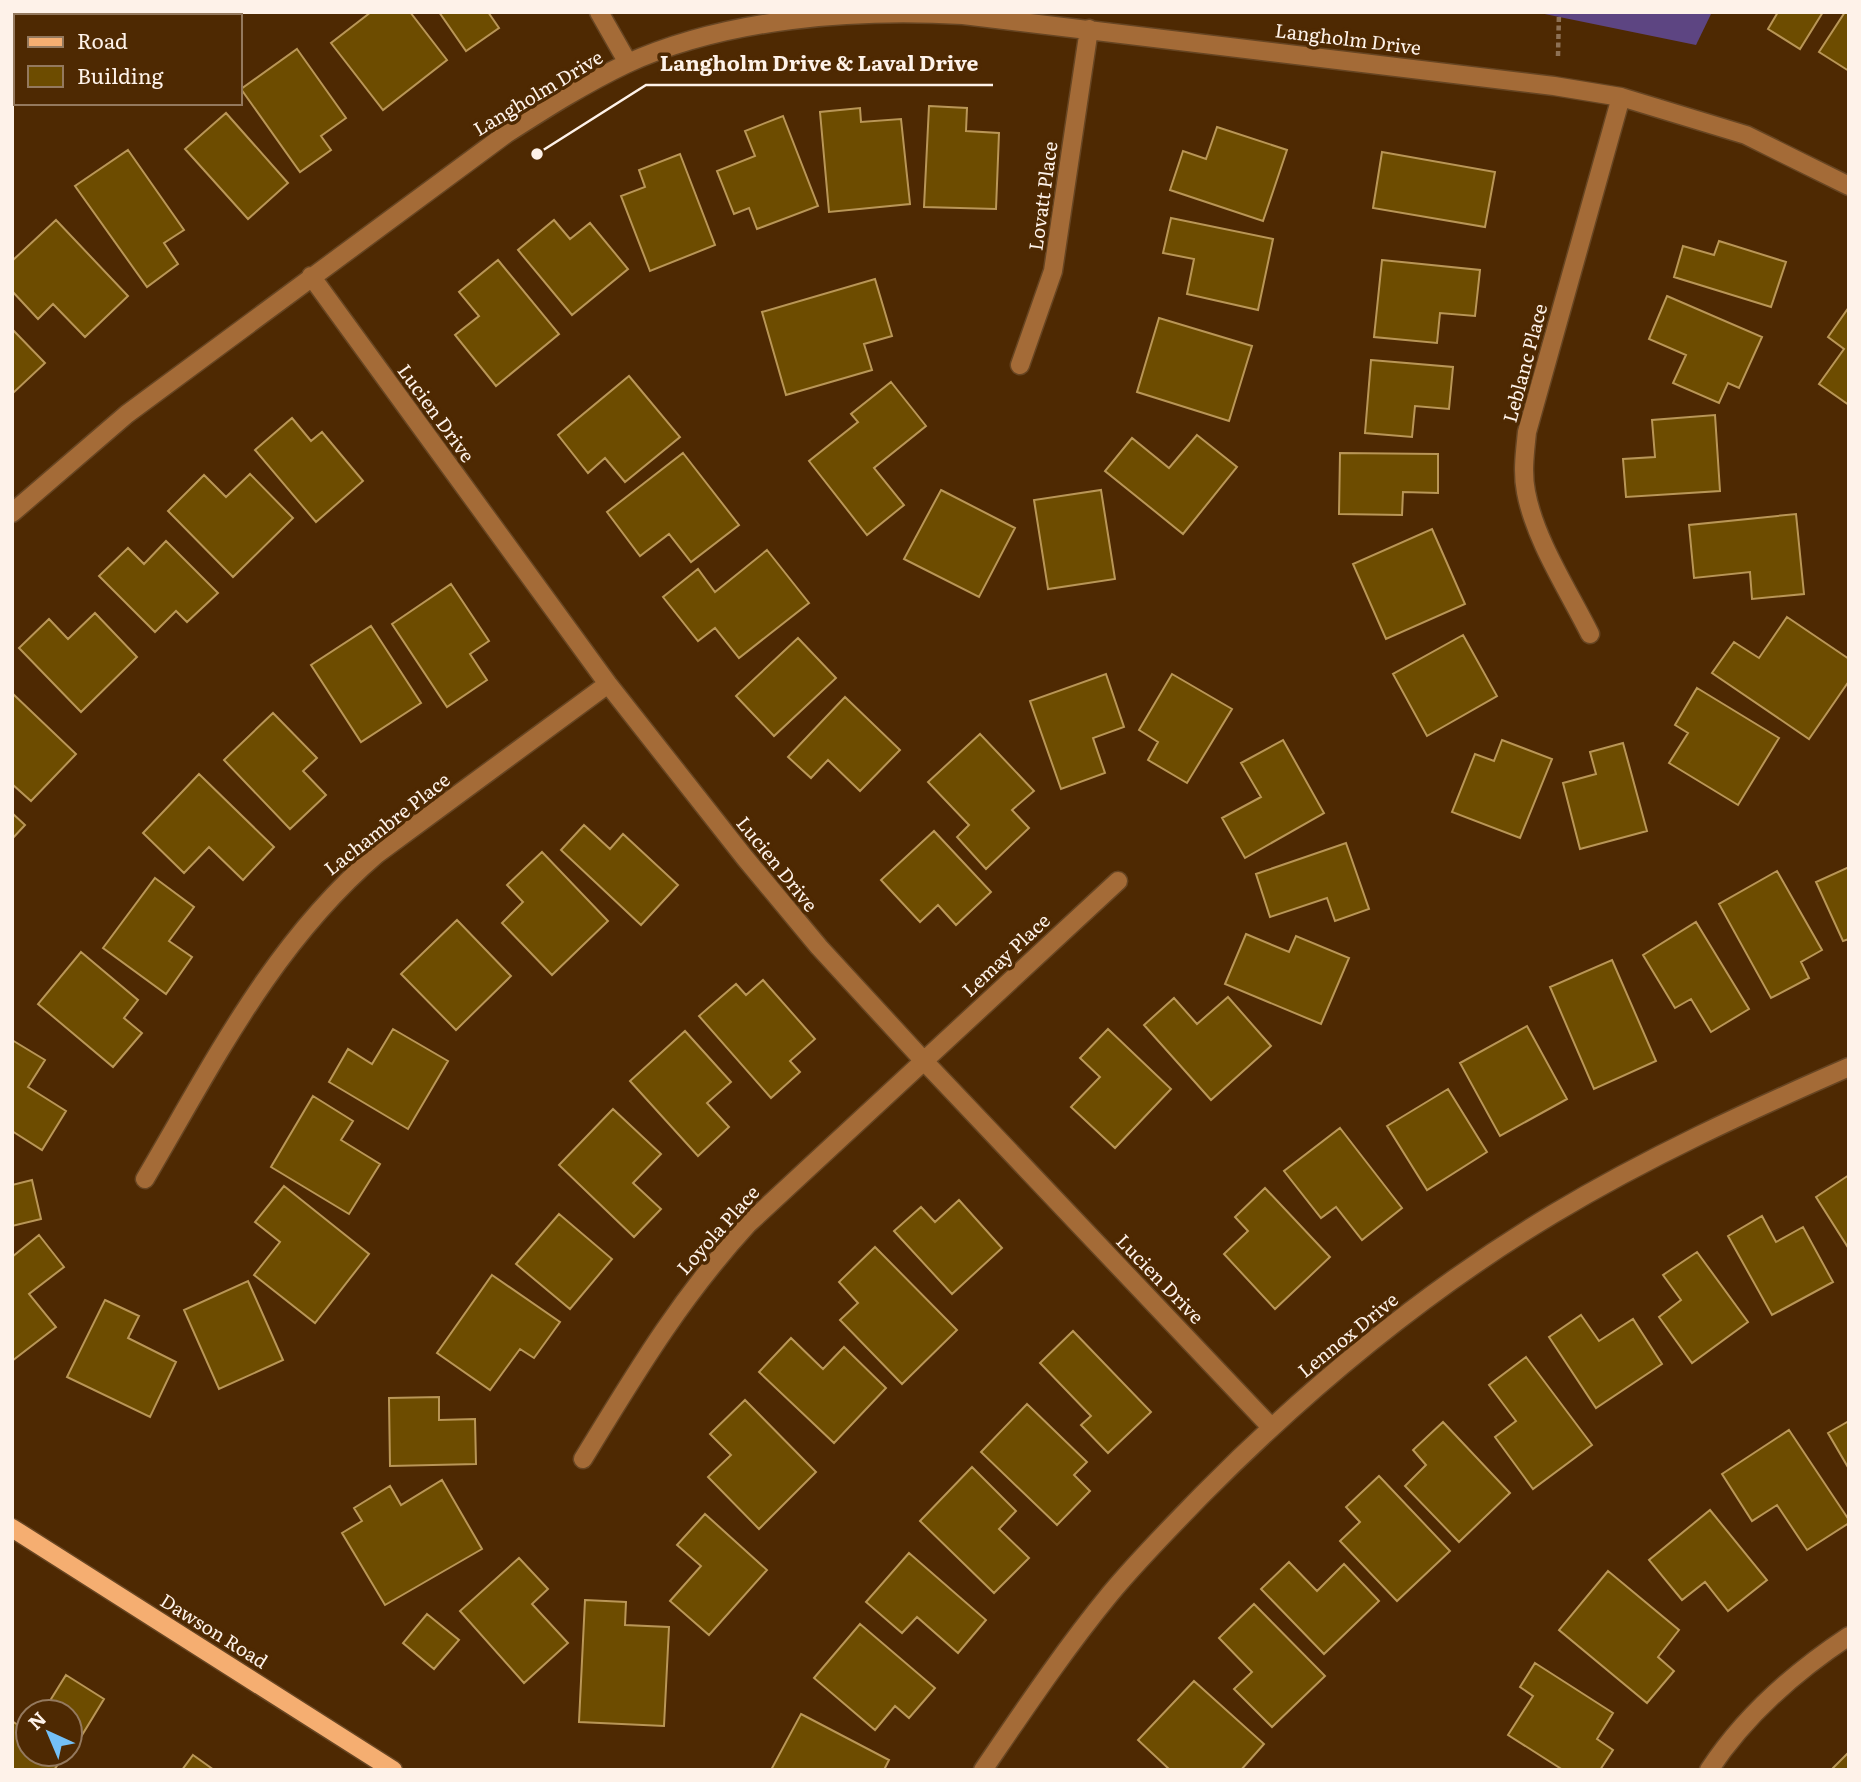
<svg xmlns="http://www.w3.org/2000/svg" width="1861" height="1782" font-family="Literata,serif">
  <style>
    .green { fill: #5d4582 }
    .building { fill: #6d4c00; stroke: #b99657; stroke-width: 2 }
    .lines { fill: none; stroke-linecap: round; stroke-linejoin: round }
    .minor-casing { stroke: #674522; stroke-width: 21 }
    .major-casing { stroke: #674522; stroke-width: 21 }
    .path { stroke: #8d7155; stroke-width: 4.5; stroke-dasharray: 5 3.5; stroke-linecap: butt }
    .minor { stroke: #a46b37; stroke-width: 18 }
    .major { stroke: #f5ae71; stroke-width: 18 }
    .labels { text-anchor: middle; stroke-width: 7; stroke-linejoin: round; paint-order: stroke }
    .street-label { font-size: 19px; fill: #fef2e9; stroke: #4e2902 }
    .leader { fill: none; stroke: #fef2e9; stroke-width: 2.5 }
    .callout-dot { fill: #fef2e9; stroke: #4e2902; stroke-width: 2.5 }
    .callout-label { font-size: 21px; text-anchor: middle; font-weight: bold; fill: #fef2e9; stroke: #4e2902; stroke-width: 7; stroke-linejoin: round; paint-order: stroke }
  </style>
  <rect width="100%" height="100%" fill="#4e2902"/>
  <path class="green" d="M 1535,12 L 1712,12 L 1696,45 Z"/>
  <path class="building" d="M 12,12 L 42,12 L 41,16 L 16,16 L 16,60 L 12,58 Z
    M 75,12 L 161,12 L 162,16 L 76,16 Z
    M 371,12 L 410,12 L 447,60 L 383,110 L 331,43 Z
    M 439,12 L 488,12 L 499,28 L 466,51 Z
    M 1778,12 L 1823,12 L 1800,49 L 1768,29 Z
    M 1845,12 L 1849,12 L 1849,71 L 1819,52 Z
    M 297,49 L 346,118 L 321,136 L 331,150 L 300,172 L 241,89 Z
    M 929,106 L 967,108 L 966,131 L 999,133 L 996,209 L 924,207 Z
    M 860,108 L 861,122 L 901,119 L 910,204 L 829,212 L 820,112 Z
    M 226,113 L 288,183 L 248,219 L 185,149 Z
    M 783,116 L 818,206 L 757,229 L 749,208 L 734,214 L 717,171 L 755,156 L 745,131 Z
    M 1217,127 L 1287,150 L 1263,221 L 1170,190 L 1183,151 L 1206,159 Z
    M 128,150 L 184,230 L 164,243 L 178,264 L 147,287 L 75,186 Z
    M 1382,152 L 1495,172 L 1485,227 L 1373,208 Z
    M 680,154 L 715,245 L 650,271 L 621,196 L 645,187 L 639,170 Z
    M 1171,218 L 1273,239 L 1258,310 L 1187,294 L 1194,259 L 1163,253 Z
    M 56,220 L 128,296 L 85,337 L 53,304 L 38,319 L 12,291 L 12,261 Z
    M 554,220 L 570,239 L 590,223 L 628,269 L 572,315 L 518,250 Z
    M 1719,241 L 1786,262 L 1771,307 L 1674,277 L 1683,246 L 1714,255 Z
    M 498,260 L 559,334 L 496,386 L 455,335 L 479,316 L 459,292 Z
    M 1382,260 L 1480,270 L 1475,316 L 1440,313 L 1437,343 L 1374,337 Z
    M 875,279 L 892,336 L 864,344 L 872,370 L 786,395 L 762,312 Z
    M 1667,296 L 1762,337 L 1739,388 L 1728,383 L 1719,403 L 1673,383 L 1686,355 L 1649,339 Z
    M 1849,307 L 1849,405 L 1819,384 L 1844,349 L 1828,337 Z
    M 1159,318 L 1252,346 L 1229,421 L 1137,392 Z
    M 12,329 L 45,363 L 12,394 Z
    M 1371,360 L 1453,367 L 1449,409 L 1415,406 L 1412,437 L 1365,433 Z
    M 629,376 L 680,437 L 625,482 L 605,458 L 588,473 L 558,435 Z
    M 891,382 L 926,426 L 874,468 L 904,505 L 867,535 L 809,461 L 858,422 L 851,414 Z
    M 1715,415 L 1720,491 L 1626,497 L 1623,459 L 1655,457 L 1652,420 Z
    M 292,418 L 311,441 L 322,432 L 363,481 L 316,522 L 255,450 Z
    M 1197,435 L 1237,467 L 1183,534 L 1105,471 L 1132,438 L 1169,468 Z
    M 683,453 L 739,525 L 691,562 L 669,534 L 640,556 L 607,512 Z
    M 1340,453 L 1438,454 L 1438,493 L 1403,492 L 1402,515 L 1339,514 Z
    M 250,474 L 293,518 L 233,577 L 168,511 L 204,475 L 226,497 Z
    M 941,490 L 1015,528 L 979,597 L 904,559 Z
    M 1101,490 L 1115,579 L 1048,589 L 1034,500 Z
    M 1796,514 L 1804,594 L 1752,599 L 1750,572 L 1694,578 L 1689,525 Z
    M 1432,529 L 1465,604 L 1386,639 L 1353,564 Z
    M 166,541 L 218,593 L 187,622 L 176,611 L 155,632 L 99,576 L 128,548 L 144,564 Z
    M 767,550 L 809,603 L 739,658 L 715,628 L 698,641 L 663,597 L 698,569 L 715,592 Z
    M 451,584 L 489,641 L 470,654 L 487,680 L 447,707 L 392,624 Z
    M 95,613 L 137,657 L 81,712 L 19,648 L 49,619 L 68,639 Z
    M 1787,617 L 1849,659 L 1849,681 L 1809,739 L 1712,673 L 1734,642 L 1759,658 Z
    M 371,626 L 421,703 L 361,742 L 311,665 Z
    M 1463,635 L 1497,696 L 1427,736 L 1393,674 Z
    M 798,638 L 836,678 L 774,736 L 736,696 Z
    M 1106,674 L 1124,727 L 1093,738 L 1105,773 L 1061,789 L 1030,701 Z
    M 1172,674 L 1232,709 L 1187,783 L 1148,760 L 1158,742 L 1139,730 Z
    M 1697,688 L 1779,738 L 1738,805 L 1669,763 L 1688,733 L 1675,725 Z
    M 12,693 L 76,754 L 31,801 L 12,784 Z
    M 845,697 L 900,750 L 860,791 L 828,760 L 811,778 L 788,757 Z
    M 273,713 L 317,758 L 303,771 L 326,795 L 290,829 L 224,760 Z
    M 980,734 L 1034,791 L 1012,810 L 1029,828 L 986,869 L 957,837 L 969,825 L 928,782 Z
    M 1283,740 L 1324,813 L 1245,858 L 1222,818 L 1261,797 L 1241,763 Z
    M 1502,740 L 1552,759 L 1520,838 L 1452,812 L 1475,754 L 1494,761 Z
    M 1623,743 L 1647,831 L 1580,849 L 1563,783 L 1596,774 L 1590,752 Z
    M 199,774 L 274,847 L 243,880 L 209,847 L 184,873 L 143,833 Z
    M 12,813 L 25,825 L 12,839 Z
    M 584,825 L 610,849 L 623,834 L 678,885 L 641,925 L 561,850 Z
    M 934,831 L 991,892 L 956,925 L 938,905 L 920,922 L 881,880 Z
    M 1346,843 L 1369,909 L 1335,921 L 1327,898 L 1270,917 L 1256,874 Z
    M 542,852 L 608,921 L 552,975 L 502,923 L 523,902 L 507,885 Z
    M 1849,867 L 1849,939 L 1843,941 L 1816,882 Z
    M 1777,871 L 1822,950 L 1801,962 L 1809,978 L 1771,998 L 1719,904 Z
    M 155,878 L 194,907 L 169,941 L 192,957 L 166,994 L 103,948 Z
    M 457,920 L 511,976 L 456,1030 L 401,974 Z
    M 1696,922 L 1749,1009 L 1711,1032 L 1691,999 L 1675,1008 L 1643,955 Z
    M 1246,934 L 1289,952 L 1296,936 L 1349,958 L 1321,1024 L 1225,984 Z
    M 81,952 L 138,1000 L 124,1018 L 142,1033 L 113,1067 L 38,1004 Z
    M 1612,960 L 1656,1061 L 1594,1089 L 1550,987 Z
    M 763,980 L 815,1039 L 790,1061 L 800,1072 L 771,1098 L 699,1016 L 736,984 L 746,995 Z
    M 1228,997 L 1271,1046 L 1211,1100 L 1144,1025 L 1174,998 L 1197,1024 Z
    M 1527,1026 L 1567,1099 L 1500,1136 L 1460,1063 Z
    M 393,1029 L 448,1061 L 408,1129 L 329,1082 L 348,1049 L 372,1064 Z
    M 1108,1029 L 1171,1089 L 1115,1148 L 1071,1107 L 1100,1077 L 1080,1058 Z
    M 685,1031 L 731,1082 L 707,1103 L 729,1127 L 698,1156 L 630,1081 Z
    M 12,1040 L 45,1060 L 28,1087 L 66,1111 L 42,1150 L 12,1131 Z
    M 1448,1089 L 1487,1152 L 1427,1190 L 1387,1126 Z
    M 313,1096 L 353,1121 L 341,1140 L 380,1164 L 349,1214 L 271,1167 Z
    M 613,1109 L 661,1154 L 633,1183 L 661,1209 L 634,1237 L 559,1165 Z
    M 1340,1128 L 1402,1208 L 1362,1240 L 1336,1207 L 1321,1218 L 1284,1171 Z
    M 1849,1175 L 1849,1249 L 1816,1197 Z
    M 32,1180 L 41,1219 L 12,1226 L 12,1185 Z
    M 284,1186 L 369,1254 L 315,1323 L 254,1275 L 280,1242 L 255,1222 Z
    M 1265,1188 L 1330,1257 L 1275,1309 L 1224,1254 L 1248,1231 L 1235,1217 Z
    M 959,1200 L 1002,1248 L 952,1294 L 894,1231 L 921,1207 L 935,1222 Z
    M 559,1214 L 612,1259 L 570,1309 L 516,1264 Z
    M 1762,1216 L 1776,1242 L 1803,1227 L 1833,1282 L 1772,1315 L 1728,1236 Z
    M 39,1235 L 64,1267 L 29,1294 L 56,1327 L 12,1361 L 12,1257 Z
    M 875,1247 L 957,1330 L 902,1384 L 840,1320 L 858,1303 L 839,1282 Z
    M 1697,1252 L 1748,1322 L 1692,1363 L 1659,1317 L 1681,1300 L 1663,1275 Z
    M 492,1275 L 560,1322 L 534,1358 L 520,1349 L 490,1390 L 437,1353 Z
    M 248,1281 L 283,1360 L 219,1389 L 184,1310 Z
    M 105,1300 L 139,1316 L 128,1338 L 176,1362 L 150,1417 L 67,1377 Z
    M 1581,1315 L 1599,1341 L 1633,1319 L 1662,1364 L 1596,1408 L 1549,1337 Z
    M 1073,1331 L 1151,1412 L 1108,1453 L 1081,1425 L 1091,1416 L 1040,1363 Z
    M 791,1338 L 823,1369 L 844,1347 L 886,1388 L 834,1443 L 759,1372 Z
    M 1526,1357 L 1592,1445 L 1533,1489 L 1495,1437 L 1516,1421 L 1489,1385 Z
    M 439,1397 L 439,1420 L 475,1419 L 476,1464 L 390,1466 L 389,1398 Z
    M 745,1400 L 816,1472 L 759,1529 L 708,1477 L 731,1455 L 710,1434 Z
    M 1027,1404 L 1087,1462 L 1074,1475 L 1090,1491 L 1057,1525 L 981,1452 Z
    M 1849,1421 L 1849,1469 L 1828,1433 Z
    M 1443,1422 L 1510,1493 L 1459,1542 L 1405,1486 L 1426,1465 L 1413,1450 Z
    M 1789,1430 L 1849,1520 L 1849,1523 L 1807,1550 L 1777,1505 L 1752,1521 L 1722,1474 Z
    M 972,1467 L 1016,1511 L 999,1529 L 1029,1558 L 994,1593 L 920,1521 Z
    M 1379,1476 L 1450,1551 L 1397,1601 L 1340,1541 L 1360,1522 L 1346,1507 Z
    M 442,1480 L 482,1549 L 385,1605 L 342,1533 L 362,1521 L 354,1508 L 390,1486 L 401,1505 Z
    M 1710,1510 L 1767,1580 L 1728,1611 L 1705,1582 L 1682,1600 L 1649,1560 Z
    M 705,1514 L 767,1570 L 709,1635 L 670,1601 L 701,1566 L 677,1545 Z
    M 909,1553 L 986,1620 L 958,1653 L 917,1617 L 902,1633 L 866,1602 Z
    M 519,1558 L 548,1589 L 532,1604 L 568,1643 L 524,1683 L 460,1611 Z
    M 1289,1562 L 1317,1591 L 1344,1564 L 1379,1601 L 1324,1654 L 1261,1589 Z
    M 1608,1571 L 1679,1630 L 1658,1657 L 1674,1671 L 1647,1703 L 1559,1630 Z
    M 585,1600 L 626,1602 L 625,1625 L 669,1627 L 664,1726 L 579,1722 Z
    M 1254,1604 L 1325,1676 L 1272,1727 L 1234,1689 L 1252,1672 L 1219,1638 Z
    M 427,1614 L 459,1640 L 434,1669 L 403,1643 Z
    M 860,1624 L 935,1688 L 909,1718 L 895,1706 L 875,1730 L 814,1678 Z
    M 1535,1663 L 1613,1713 L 1597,1739 L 1613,1750 L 1600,1770 L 1563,1770 L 1508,1735 L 1533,1696 L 1520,1687 Z
    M 66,1675 L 104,1699 L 79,1740 L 70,1734 L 70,1712 L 43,1712 Z
    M 1194,1681 L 1264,1744 L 1241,1770 L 1170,1770 L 1138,1740 Z
    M 801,1714 L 889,1760 L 884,1770 L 771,1770 Z
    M 12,1721 L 28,1732 L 28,1754 L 58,1754 L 63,1757 L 54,1770 L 12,1770 Z
    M 1849,1752 L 1849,1770 L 1834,1770 L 1833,1768 Z
    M 193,1755 L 214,1770 L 182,1770 Z"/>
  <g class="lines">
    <g class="minor-casing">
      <path id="minor" d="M 599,12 L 628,63
        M 311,276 L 608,684 L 745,858 L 819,947 L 923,1060 L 1271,1427
        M 1020,365 L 1053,271 L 1089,29
        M 12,513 L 127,414 L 506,134 C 545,109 584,84 626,64 C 727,18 854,9 963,15 L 1554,86 L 1621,97 L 1746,135 L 1849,186
        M 1590,634 C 1568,590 1535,540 1526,492 C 1522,472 1525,452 1527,432 L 1621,97
        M 145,1179 C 214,1062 272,944 377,854 L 608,684
        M 583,1459 C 635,1374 680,1298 748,1224 L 1118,881
        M 983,1770 C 1024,1710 1064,1650 1110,1594 C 1139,1559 1171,1527 1203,1494 C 1308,1388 1425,1291 1553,1214 C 1648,1157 1748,1111 1849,1067
        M 1709,1770 C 1744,1717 1796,1671 1849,1636"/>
    </g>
    <g class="major-casing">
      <path id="major" d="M 12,1528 L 393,1770"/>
    </g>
    <path class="path" d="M 1558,56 L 1559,12"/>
    <use href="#minor" class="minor"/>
    <use href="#major" class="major"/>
  </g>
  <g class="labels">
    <g class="street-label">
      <text transform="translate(1348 39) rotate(7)" y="7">Langholm Drive</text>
      <text transform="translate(538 93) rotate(-31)" y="7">Langholm Drive</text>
      <text transform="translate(1043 196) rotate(-82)" y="7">Lovatt Place</text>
      <text transform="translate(1525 363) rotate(-75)" y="7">Leblanc Place</text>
      <text transform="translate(436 413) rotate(54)" y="7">Lucien Drive</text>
      <text transform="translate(387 824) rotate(-38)" y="7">Lachambre Place</text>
      <text transform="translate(777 864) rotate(51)" y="7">Lucien Drive</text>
      <text transform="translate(1006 955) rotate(-43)" y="7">Lemay Place</text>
      <text transform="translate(718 1230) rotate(-48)" y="7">Loyola Place</text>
      <text transform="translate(1160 1279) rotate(46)" y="7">Lucien Drive</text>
      <text transform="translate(1348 1335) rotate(-39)" y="7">Lennox Drive</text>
      <text transform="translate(214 1631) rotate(32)" y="7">Dawson Road</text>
    </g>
  </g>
  <path class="leader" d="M537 154L646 85H993"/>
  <circle class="callout-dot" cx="537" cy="154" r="7"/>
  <g class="callout-label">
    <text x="819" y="71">Langholm Drive &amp; Laval Drive</text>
  </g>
  <rect width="1861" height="1782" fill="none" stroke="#fef2e9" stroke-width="28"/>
  <rect x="14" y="14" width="228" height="91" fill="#4e2902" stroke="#94795e" stroke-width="2"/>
  <rect x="28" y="37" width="35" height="10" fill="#f5ae71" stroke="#94795e" stroke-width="2"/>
  <text x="77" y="49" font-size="21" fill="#fef2e9">Road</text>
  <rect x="28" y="66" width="35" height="21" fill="#6d4c00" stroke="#94795e" stroke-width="2"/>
  <text x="77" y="84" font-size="21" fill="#fef2e9">Building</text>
  <g transform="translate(49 1733) rotate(316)"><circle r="33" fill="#4e2902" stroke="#94795e" stroke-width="2"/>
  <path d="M0-5L12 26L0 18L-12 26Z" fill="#74c0f6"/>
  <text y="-10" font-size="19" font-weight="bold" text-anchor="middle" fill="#fef2e9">N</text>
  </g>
</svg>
